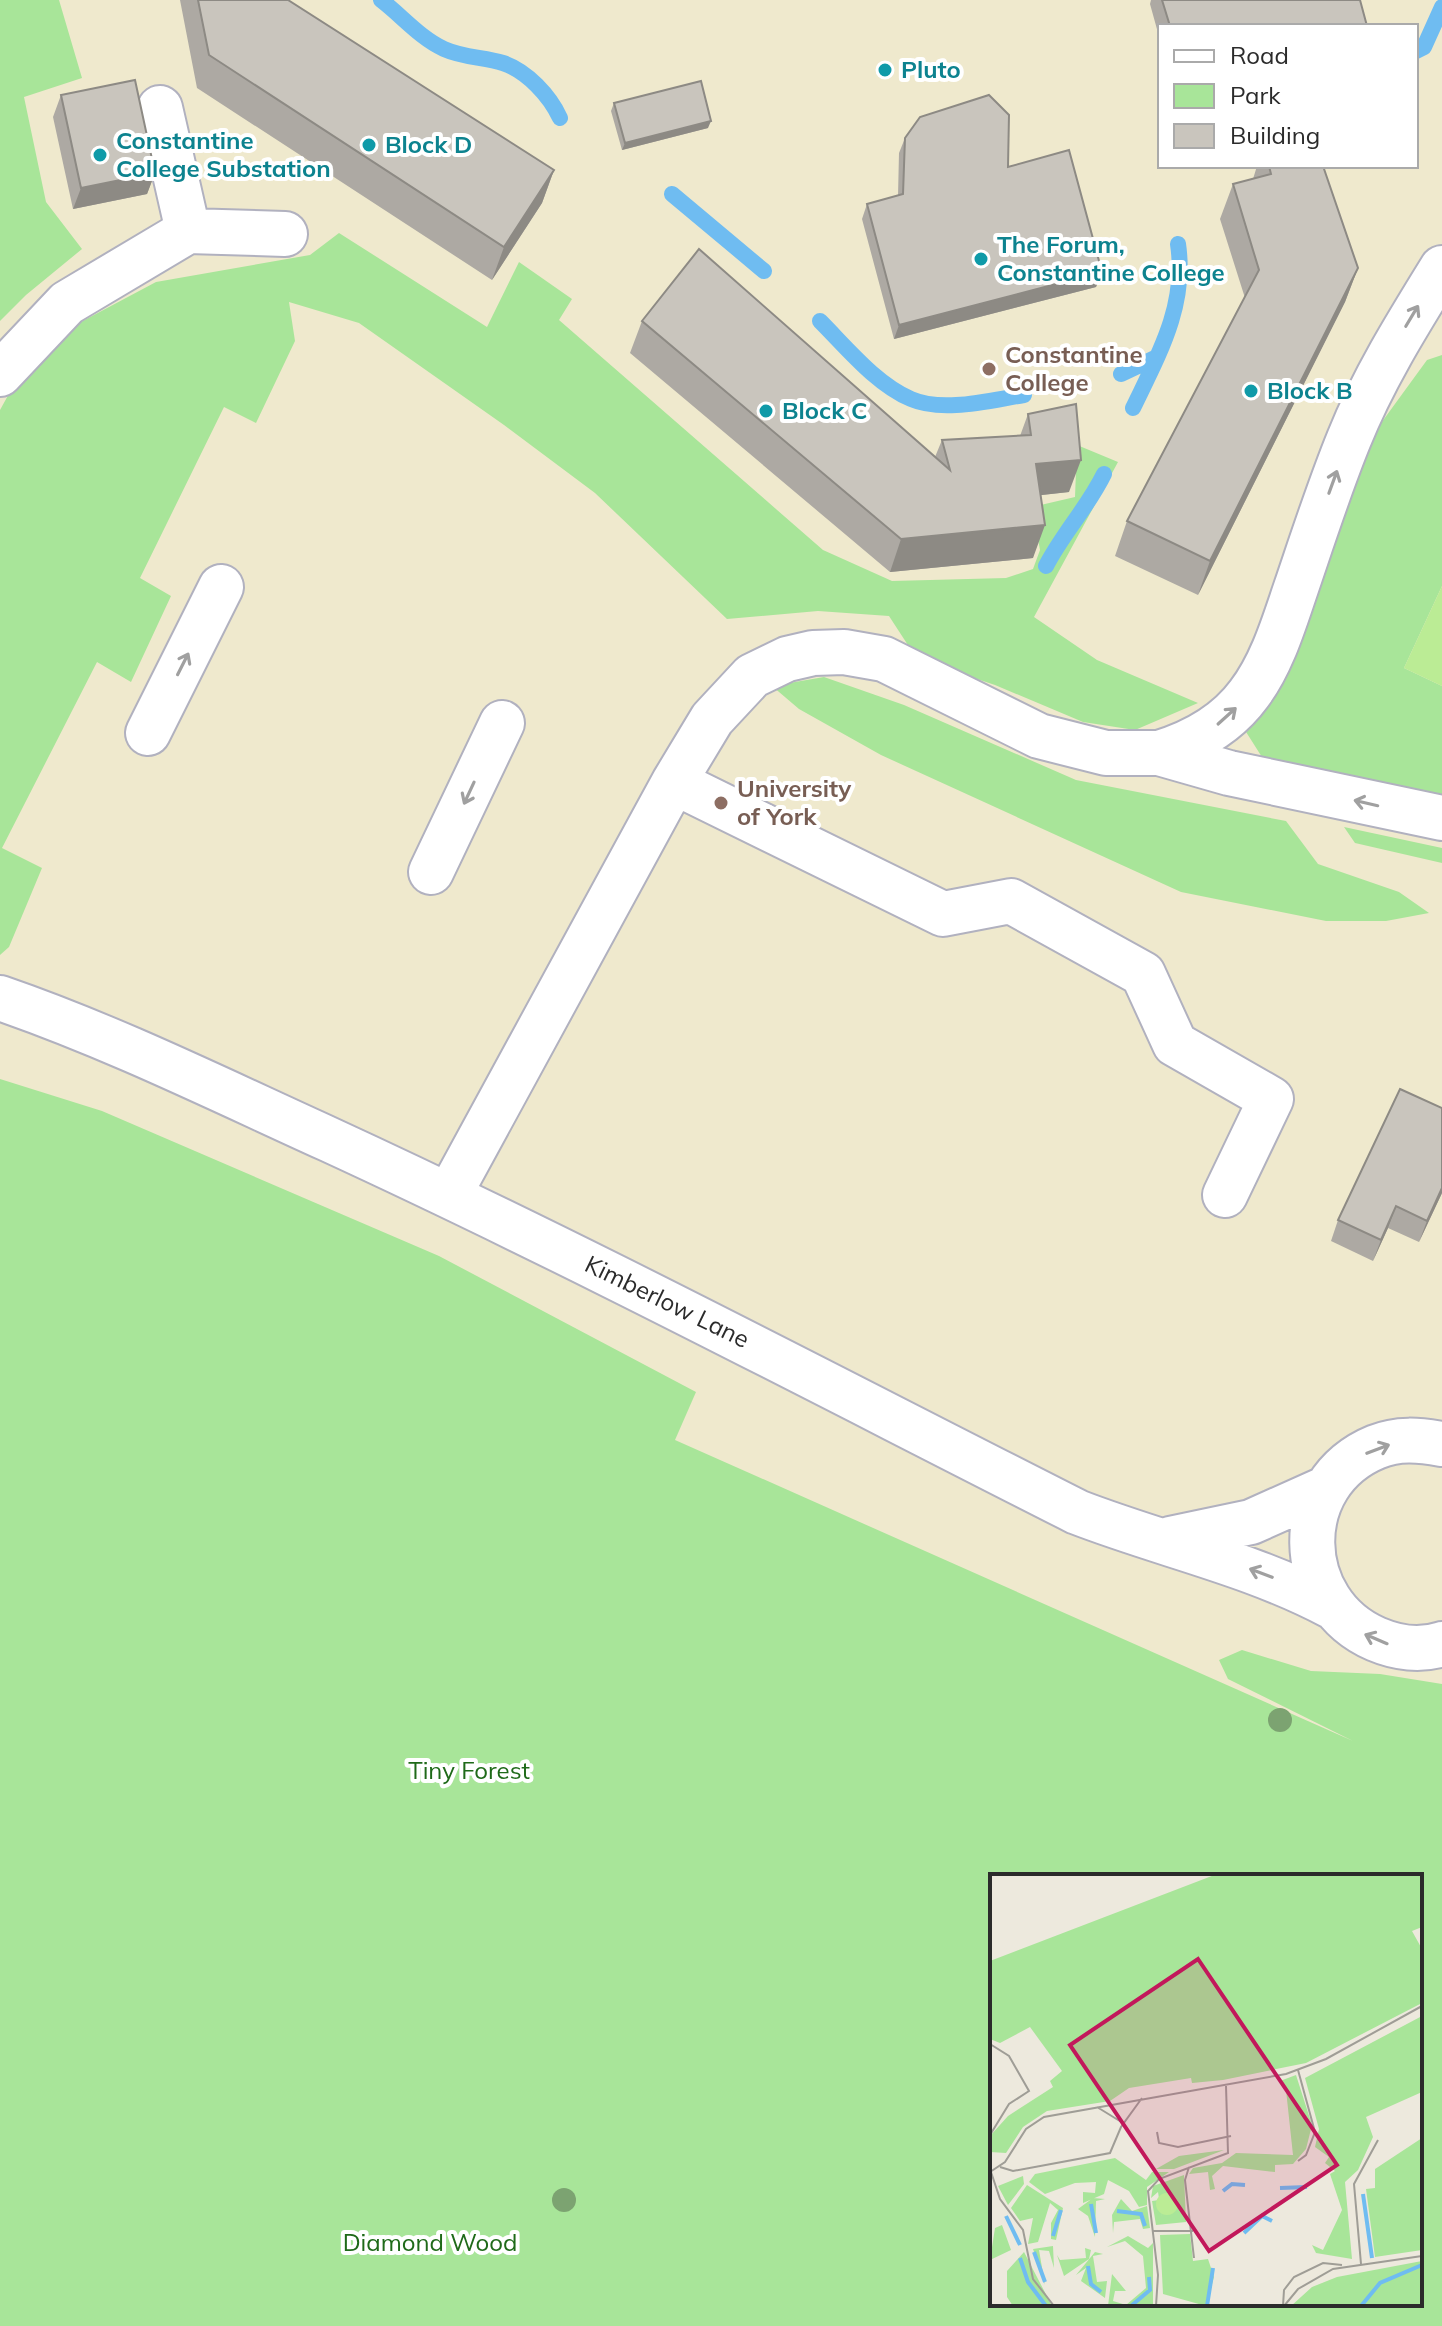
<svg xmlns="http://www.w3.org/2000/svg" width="1442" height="2326" font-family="Mulish,sans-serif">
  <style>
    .education { fill: #efe9cd; fill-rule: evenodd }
    .green { fill: #a8e599; fill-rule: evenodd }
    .pitch { fill: #bbec95 }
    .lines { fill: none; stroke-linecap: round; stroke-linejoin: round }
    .stream { stroke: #6fbcf1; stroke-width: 16 }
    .minor-casing { stroke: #b1b1bf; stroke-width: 48 }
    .minor { stroke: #fff; stroke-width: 44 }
    .tree { fill: #7ca371 }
    .wall { fill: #ada9a3 }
    .shaded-wall { fill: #8d8a84 }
    .building { fill: #c9c5bd; stroke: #8d8a84; stroke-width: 2 }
    .oneway { stroke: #a0a0a0 }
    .culture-dot { fill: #0f9aa8; stroke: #fff; stroke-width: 3 }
    .education-dot { fill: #8d6e63; stroke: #fff; stroke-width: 3 }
    .labels { text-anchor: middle; stroke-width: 8; stroke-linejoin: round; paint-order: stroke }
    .culture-label { font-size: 24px; font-weight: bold; fill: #0d838f; stroke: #fff; text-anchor: start }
    .education-label { font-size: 24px; font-weight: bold; fill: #785e54; stroke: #fff; text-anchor: start }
    .street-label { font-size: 24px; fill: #2b2b2b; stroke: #fff }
    .park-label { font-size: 24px; fill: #1f6a19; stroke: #fff }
    .inset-river { fill: none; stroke: #6fbcf1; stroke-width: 4 }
    .inset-road { fill: none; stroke: #9f9d96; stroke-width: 2 }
    .view { fill: #c2185b; fill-opacity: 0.15; stroke: #c2185b; stroke-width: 4 }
    .inset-edge { fill: none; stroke: #2b2b2b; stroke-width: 4 }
  </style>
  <rect width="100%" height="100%" fill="#ede9dd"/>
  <path class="education" d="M 0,0 L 1442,0 L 1442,1781 L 0,1771 ZM 1160,26 L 1416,26 L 1416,166 L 1160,166 Z"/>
  <path class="green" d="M 0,0 L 59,0 L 82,78 L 24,97 L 46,202 L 82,249 L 26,295 L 0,321 Z
    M 339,233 L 487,327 L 519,262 L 572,299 L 559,320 L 823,550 L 892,581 L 1006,578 L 1033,569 L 1040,550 L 1032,507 L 1075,497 L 1077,445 L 1118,462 L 1034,617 L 1097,660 L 1198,703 L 1135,730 L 1083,722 L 995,685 L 917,659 L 889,616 L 818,611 L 727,619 L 595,493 L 504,425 L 359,323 L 289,302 L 295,341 L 256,423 L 224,407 L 140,578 L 171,596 L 131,682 L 97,662 L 2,848 L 42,868 L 9,947 L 0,955 L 0,410 L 11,390 L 62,332 L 156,282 L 310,255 Z
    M 1442,355 L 1442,586 L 1404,668 L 1442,686 L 1442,800 L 1308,766 L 1267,765 L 1241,724 L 1376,430 L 1427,360 Z
    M 824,677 L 904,705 L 1076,780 L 1286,821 L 1318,864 L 1399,892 L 1429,913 L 1386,921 L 1326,921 L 1181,892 L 881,755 L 799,709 L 772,686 Z
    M 1344,827 L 1442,848 L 1442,863 L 1355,843 Z
    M 0,1079 L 102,1111 L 439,1256 L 696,1392 L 675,1440 L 1353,1741 L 1228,1679 L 1219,1660 L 1242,1650 L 1311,1671 L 1380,1674 L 1442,1684 L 1442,2326 L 0,2326 ZM 992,1876 L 1420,1876 L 1420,2304 L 992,2304 Z"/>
  <path class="pitch" d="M 1442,586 L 1442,686 L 1404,668 Z"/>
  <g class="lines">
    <path class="stream" d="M 381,0 C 402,16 420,38 444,49 C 464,58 484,57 503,63 C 527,71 550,96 560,118
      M 1416,51 L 1424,47 L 1442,7
      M 672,194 L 764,271
      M 820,321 C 847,348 876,384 911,399 C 943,413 991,400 1024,395
      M 1121,374 L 1157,357
      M 1133,408 C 1159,354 1187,305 1178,244
      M 1046,566 C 1063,533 1088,507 1104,474"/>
    <g class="minor-casing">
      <path id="minor" d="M 160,108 L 188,231
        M 0,374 L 67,303 L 188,231 L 285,234
        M 148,733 L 221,587
        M 1159,753 C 1195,742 1227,724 1249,694 C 1272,664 1284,623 1296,588 C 1313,538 1329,488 1349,439 C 1373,379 1408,323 1442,268
        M 674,782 L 943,914 L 1011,901 L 1143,974 L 1175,1044 L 1271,1099 L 1225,1195
        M 431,872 L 502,723
        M 0,998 C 113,1037 220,1090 328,1139 C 582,1256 828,1386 1077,1512 C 1162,1545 1250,1563 1331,1606
        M 449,1195 L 674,782 L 712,719 L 752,676 L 787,659 L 813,653 L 844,652 L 884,659 L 1039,736 L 1106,753 L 1159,753 L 1229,773 L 1442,818
        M 1442,1444 C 1419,1440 1398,1438 1376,1447 C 1289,1483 1293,1603 1376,1639 C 1397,1648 1421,1651 1442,1644
        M 1170,1539 L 1251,1522 L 1327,1488"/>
    </g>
    <use href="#minor" class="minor"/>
  </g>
  <g class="tree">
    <circle cx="1280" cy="1720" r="12"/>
    <circle cx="564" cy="2200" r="12"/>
  </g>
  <path class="wall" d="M 180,0 L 288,0 L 554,170 L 542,203 L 492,280 L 197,88 Z
    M 1151,0 L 1360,0 L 1367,26 L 1160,26 L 1160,40 L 1150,4 Z
    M 61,95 L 155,173 L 147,194 L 73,209 L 53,117 Z
    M 614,103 L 708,128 L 622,150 L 611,111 Z
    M 905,138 L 1008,167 L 1102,272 L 1096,287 L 894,339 L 862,219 L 867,204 L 898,196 L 899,153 Z
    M 1257,166 L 1323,166 L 1358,268 L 1345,302 L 1198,595 L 1115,556 L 1127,521 L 1245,298 L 1220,219 L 1233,184 L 1253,179 Z
    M 642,321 L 935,457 L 942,440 L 1020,436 L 1028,414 L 1069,492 L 1041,495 L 1033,558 L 890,572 L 630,353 Z
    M 1442,1193 L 1419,1242 L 1388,1228 L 1373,1261 L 1331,1241 L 1338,1220 Z"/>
  <path class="shaded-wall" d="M 711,121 L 708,128 L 622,150 L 625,143 Z
    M 554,170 L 542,203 L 492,280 L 504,247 Z
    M 155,173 L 147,194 L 73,209 L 81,188 Z
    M 1358,268 L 1345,302 L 1198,595 L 1210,561 Z
    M 1102,272 L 1096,287 L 894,339 L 899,325 Z
    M 1081,460 L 1069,492 L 1024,497 L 1036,464 Z
    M 1045,525 L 1033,558 L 890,572 L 901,539 Z
    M 1442,1188 L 1442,1193 L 1419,1242 L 1427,1221 Z
    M 1396,1206 L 1388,1228 L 1373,1261 L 1381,1240 Z"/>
  <path class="building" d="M 198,0 L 288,0 L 554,170 L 504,247 L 209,55 Z
    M 1162,0 L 1360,0 L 1367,26 L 1170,26 Z
    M 135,80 L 155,173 L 81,188 L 61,95 Z
    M 701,81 L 711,121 L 625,143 L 614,103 Z
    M 989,95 L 1009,115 L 1008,167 L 1069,150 L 1102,272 L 899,325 L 867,204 L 903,194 L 905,138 L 920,117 Z
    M 1269,166 L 1323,166 L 1358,268 L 1210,561 L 1127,521 L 1259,270 L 1233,184 L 1271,174 Z
    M 699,249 L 950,470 L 942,440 L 1031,435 L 1028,414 L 1076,404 L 1081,460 L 1036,464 L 1045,525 L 901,539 L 642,321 Z
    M 1400,1089 L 1442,1108 L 1442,1188 L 1427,1221 L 1396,1206 L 1381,1240 L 1338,1220 Z"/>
  <defs><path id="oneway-shaft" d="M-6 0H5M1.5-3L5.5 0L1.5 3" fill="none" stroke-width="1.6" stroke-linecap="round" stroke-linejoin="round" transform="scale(2)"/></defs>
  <g class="oneway">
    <use href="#oneway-shaft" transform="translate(1412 316) rotate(-59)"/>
    <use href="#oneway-shaft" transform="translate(1333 482) rotate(-70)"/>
    <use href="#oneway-shaft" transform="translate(183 664) rotate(-63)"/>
    <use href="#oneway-shaft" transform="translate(1227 716) rotate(-42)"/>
    <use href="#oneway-shaft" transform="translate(469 793) rotate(115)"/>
    <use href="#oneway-shaft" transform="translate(1366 803) rotate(-167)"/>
    <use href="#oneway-shaft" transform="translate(1378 1449) rotate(-21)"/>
    <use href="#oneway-shaft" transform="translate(1261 1573) rotate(-159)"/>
    <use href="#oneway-shaft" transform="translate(1376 1639) rotate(-157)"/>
  </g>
  <g class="culture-dot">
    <circle cx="885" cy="70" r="8"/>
    <circle cx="369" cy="145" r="8"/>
    <circle cx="100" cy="155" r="8"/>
    <circle cx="981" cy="259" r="8"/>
    <circle cx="1251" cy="391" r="8"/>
    <circle cx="766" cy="411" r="8"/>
  </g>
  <g class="education-dot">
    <circle cx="989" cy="369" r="8"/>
    <circle cx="721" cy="803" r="8"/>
  </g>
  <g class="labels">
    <g class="culture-label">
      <text x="901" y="78">Pluto</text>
      <text x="116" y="149">Constantine<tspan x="116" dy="28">College Substation</tspan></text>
      <text x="385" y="153">Block D</text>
      <text x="997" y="253">The Forum,<tspan x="997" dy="28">Constantine College</tspan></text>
      <text x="1267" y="399">Block B</text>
      <text x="782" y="419">Block C</text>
    </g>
    <g class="education-label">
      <text x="1005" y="363">Constantine<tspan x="1005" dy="28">College</tspan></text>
      <text x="737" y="797">University<tspan x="737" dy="28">of York</tspan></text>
    </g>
    <g class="street-label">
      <text transform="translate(667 1302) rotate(26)" y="8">Kimberlow Lane</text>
    </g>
    <g class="park-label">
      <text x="469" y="1779">Tiny Forest</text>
      <text x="430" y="2251">Diamond Wood</text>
    </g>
  </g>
  <g transform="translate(990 1874)">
    <rect width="432" height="432" fill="#ede9dd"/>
    <path d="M 227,0 L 432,0 L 432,53 L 422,57 L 432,75 L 432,129 L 316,189 L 233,206 L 202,209 L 201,204 L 139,214 L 120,227 L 57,237 L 33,253 L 16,279 L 0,278 L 0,262 L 18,242 L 63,213 L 60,207 L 72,197 L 40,153 L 10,169 L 0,165 L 0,87 ZM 432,142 L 432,218 L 376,243 L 383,263 L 368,296 L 355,308 L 362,385 L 326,379 L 322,371 L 333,376 L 352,336 L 340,300 L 345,297 L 335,289 L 339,283 L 325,273 L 329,255 L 315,204 ZM 306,201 L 322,251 L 316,275 L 303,290 L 285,291 L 285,298 L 233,292 L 222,302 L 225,315 L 220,316 L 218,298 L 199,300 L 203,294 L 232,289 L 246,279 L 303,281 L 296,216 L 290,207 ZM 432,264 L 432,376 L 385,383 L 376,315 L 385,314 L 385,295 ZM 234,276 L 184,295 L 166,295 L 189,282 ZM 125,284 L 156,306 L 162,298 L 179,298 L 157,313 L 157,331 L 149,333 L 139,317 L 118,306 L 114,320 L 93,329 L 93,318 L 105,319 L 106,308 L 85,309 L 55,320 L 39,308 L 45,300 ZM 194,301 L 196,348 L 166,351 L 162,327 L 169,326 L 172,344 L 168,318 L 161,324 L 163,312 ZM 33,302 L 34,310 L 18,331 L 8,312 ZM 37,311 L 73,334 L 66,366 L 61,365 L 61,349 L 68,336 L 60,329 L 48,368 L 38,370 L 43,344 L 30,347 L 21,334 ZM 103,324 L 115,325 L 106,327 L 105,363 L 98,342 L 88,335 ZM 131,325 L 142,337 L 157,332 L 160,354 L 153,355 L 150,345 L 124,348 L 123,359 L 122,341 ZM 12,351 L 21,376 L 0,386 L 5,354 ZM 200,360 L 203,387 L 218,385 L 224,403 L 216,432 L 173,420 L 170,361 ZM 138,362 L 158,374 L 163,369 L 163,432 L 118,432 L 122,400 L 136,417 L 125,417 L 123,427 L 136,431 L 156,414 L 153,382 L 135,367 L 117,373 ZM 63,372 L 64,394 L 59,377 L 49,376 L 55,411 L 43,375 ZM 95,374 L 101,376 L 99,385 L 74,402 L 67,381 L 70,386 L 96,384 ZM 34,378 L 62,432 L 23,432 L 17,423 L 17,397 ZM 105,378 L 113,380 L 103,382 L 107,408 L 117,407 L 115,424 L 91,407 L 96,394 L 86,401 ZM 432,387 L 432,432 L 301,432 L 322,413 L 347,403 Z" fill="#a8e599"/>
    <path d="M166 330a11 11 0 1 1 22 0a11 11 0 1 1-22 0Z" fill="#bbec95"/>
    <path class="inset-river" d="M 290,314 L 317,313M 233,317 L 242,310 L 255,311M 373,320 L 382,384M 101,330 L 106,359M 127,337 L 151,340 L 155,352M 16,342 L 30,371M 254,359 L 272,342 L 282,347M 63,362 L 71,336M 44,378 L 55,408M 30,384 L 38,408 L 56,432M 98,392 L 101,410 L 111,418M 141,432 L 160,416 L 159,403M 217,432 L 223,394M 371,432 L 390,409 L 432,391"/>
    <path class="inset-road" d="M 0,170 L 19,182 L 39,217 L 19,230 L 0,261M 107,233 L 133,249M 167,258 L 169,269 L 188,273 L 241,262M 308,287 L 316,281 L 325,258 L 308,196M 10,293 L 23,297 L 120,279 L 131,253 L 152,224M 199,293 L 195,306 L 204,384M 0,298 L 15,288 L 36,255 L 54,243 L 296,200 L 336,185 L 432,132M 1,298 L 10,325 L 33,356 L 43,405 L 64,432M 163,357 L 203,357M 371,390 L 364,310 L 388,266M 166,432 L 168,401 L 158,317 L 169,305 L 238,279 L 236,212M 293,432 L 294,416 L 304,403 L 333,389 L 352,391M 294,432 L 308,415 L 343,395 L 432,382"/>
    <path class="view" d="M 208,85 L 347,291 L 219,377 L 80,171 Z"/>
    <rect width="432" height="432" class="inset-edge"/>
  </g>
  <rect x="1158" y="24" width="260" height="144" fill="#ffffff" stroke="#aaaaaa" stroke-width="2"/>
  <rect x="1174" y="50" width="40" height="12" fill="#ffffff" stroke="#aaaaaa" stroke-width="2"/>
  <text x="1230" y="64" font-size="24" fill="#2b2b2b">Road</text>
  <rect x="1174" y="84" width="40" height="24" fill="#a8e599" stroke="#aaaaaa" stroke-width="2"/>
  <text x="1230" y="104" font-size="24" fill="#2b2b2b">Park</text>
  <rect x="1174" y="124" width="40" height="24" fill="#c9c5bd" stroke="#aaaaaa" stroke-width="2"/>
  <text x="1230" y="144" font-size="24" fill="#2b2b2b">Building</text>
</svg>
